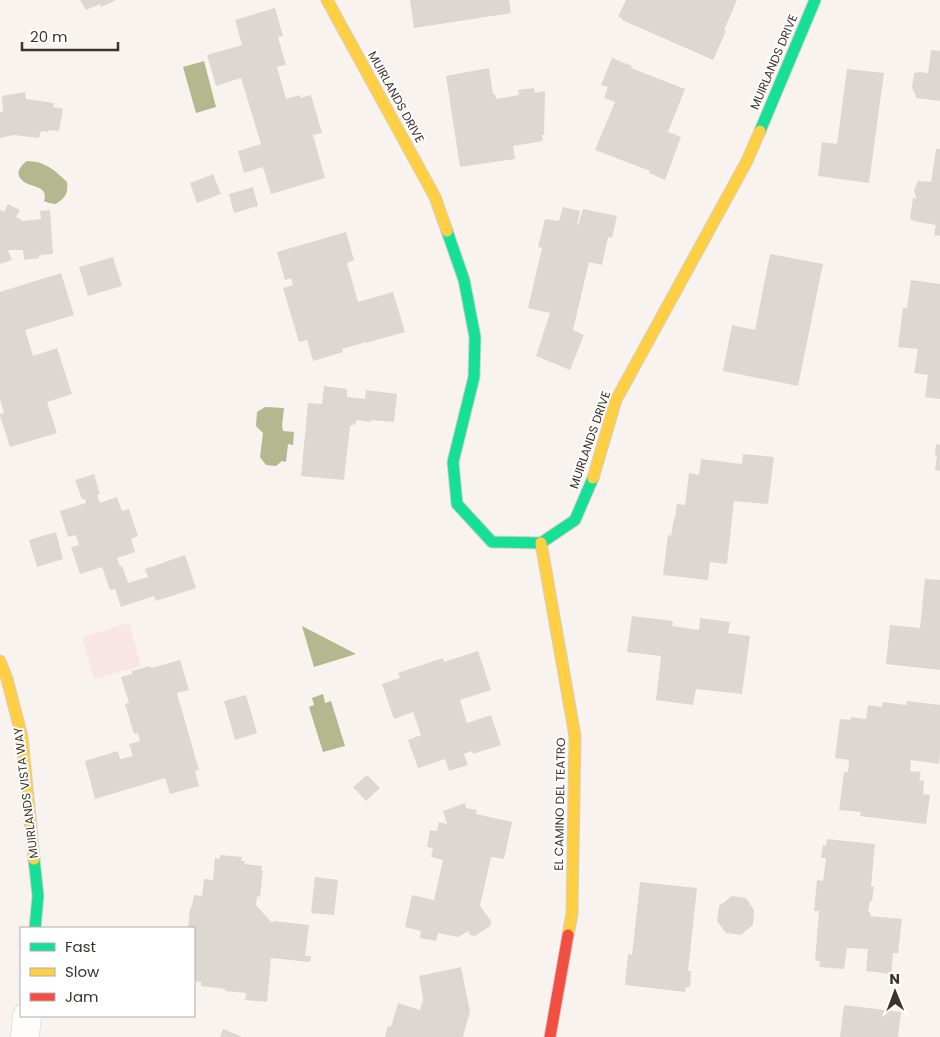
<svg xmlns="http://www.w3.org/2000/svg" width="940" height="1037" font-family="Poppins,sans-serif">
  <style>
    .green { fill: #fae5e6 }
    .water { fill: #b3b88e }
    .building { fill: #dcd8d1 }
    .lines { fill: none; stroke-linecap: round; stroke-linejoin: round }
    .street-casing { stroke: #d6cfc8; stroke-width: 29 }
    .fast-casing { stroke: #d6cfc8; stroke-width: 13 }
    .slow-casing { stroke: #d6cfc8; stroke-width: 13 }
    .jam-casing { stroke: #d6cfc8; stroke-width: 13 }
    .street { stroke: #fefdfc; stroke-width: 28 }
    .fast { stroke: #16e098; stroke-width: 11 }
    .slow { stroke: #ffcf43; stroke-width: 11 }
    .jam { stroke: #f24e42; stroke-width: 11 }
    .labels { text-anchor: middle; stroke-width: 4; stroke-linejoin: round; paint-order: stroke }
    .street-label { font-size: 12px; fill: #3c332b; stroke: #fff }
  </style>
  <rect width="100%" height="100%" fill="#f8f3ee"/>
  <path class="green" d="M 129,623 L 141,666 L 94,679 L 82,637 Z"/>
  <path class="water" d="M 204,61 L 216,107 L 196,113 L 183,67 Z
    M 27,161 C 44,161 55,170 67,182 C 68,194 66,197 56,204 L 49,203 L 44,201 C 49,185 31,188 23,181 C 14,174 20,166 27,161 Z
    M 265,407 L 284,408 L 282,426 L 283,431 L 294,432 L 293,445 L 288,444 L 286,462 L 282,461 L 276,466 L 266,465 L 260,457 L 263,433 L 256,426 L 257,412 Z
    M 302,626 L 356,654 L 314,667 Z
    M 323,694 L 325,703 L 331,701 L 345,746 L 323,752 L 309,707 L 314,705 L 312,698 Z"/>
  <path class="building" d="M 80,0 L 116,0 L 101,7 L 100,4 L 86,10 Z
    M 410,0 L 509,0 L 511,13 L 414,28 Z
    M 626,0 L 737,0 L 724,30 L 726,31 L 713,60 L 622,20 L 622,18 L 618,17 Z
    M 275,8 L 283,36 L 278,37 L 286,65 L 277,67 L 286,99 L 300,95 L 300,98 L 311,95 L 322,133 L 313,135 L 325,178 L 271,194 L 263,167 L 244,173 L 238,151 L 261,144 L 241,78 L 216,86 L 207,55 L 242,45 L 235,20 Z
    M 931,50 L 940,51 L 940,101 L 916,98 L 916,96 L 912,88 L 914,73 L 920,72 L 928,73 Z
    M 612,58 L 632,66 L 631,68 L 685,89 L 668,132 L 681,137 L 665,180 L 649,173 L 650,171 L 595,150 L 615,102 L 604,98 L 608,87 L 601,85 Z
    M 489,68 L 493,94 L 495,94 L 496,99 L 519,95 L 518,90 L 534,88 L 535,93 L 545,91 L 544,135 L 542,135 L 543,141 L 513,146 L 515,159 L 460,167 L 446,76 Z
    M 847,69 L 884,73 L 869,183 L 818,176 L 822,142 L 837,144 Z
    M 25,92 L 26,99 L 54,103 L 53,107 L 63,109 L 59,131 L 49,130 L 48,132 L 41,131 L 39,138 L 13,135 L 0,138 L 0,112 L 3,112 L 2,96 Z
    M 936,149 L 940,149 L 940,236 L 934,235 L 936,225 L 913,221 L 913,220 L 910,219 L 913,198 L 916,199 L 916,197 L 914,190 L 918,181 L 931,182 Z
    M 213,174 L 221,194 L 197,203 L 190,183 Z
    M 253,187 L 258,206 L 234,213 L 229,194 Z
    M 8,204 L 20,210 L 16,217 L 23,221 L 41,219 L 40,211 L 50,210 L 53,254 L 39,255 L 39,258 L 24,260 L 23,250 L 8,250 L 12,260 L 0,264 L 0,210 L 4,212 Z
    M 563,207 L 580,211 L 577,225 L 578,225 L 583,209 L 617,216 L 612,238 L 608,237 L 602,265 L 589,262 L 573,330 L 584,335 L 570,370 L 536,356 L 550,313 L 528,308 L 542,248 L 538,247 L 545,219 L 559,221 Z
    M 346,232 L 354,260 L 347,263 L 358,302 L 393,292 L 405,332 L 366,343 L 366,342 L 342,349 L 343,352 L 313,361 L 307,340 L 299,342 L 283,288 L 293,285 L 291,278 L 285,280 L 277,252 Z
    M 770,254 L 823,264 L 798,386 L 723,371 L 732,325 L 755,330 Z
    M 113,257 L 122,286 L 88,296 L 79,267 Z
    M 61,273 L 74,315 L 25,330 L 33,356 L 57,348 L 72,394 L 47,402 L 57,433 L 10,447 L 0,416 L 0,414 L 4,413 L 0,399 L 0,292 Z
    M 911,280 L 940,284 L 940,399 L 925,397 L 928,375 L 914,373 L 918,349 L 898,347 L 903,308 L 907,308 Z
    M 324,386 L 347,389 L 347,397 L 365,399 L 366,390 L 397,394 L 394,422 L 371,420 L 371,422 L 357,420 L 355,424 L 350,426 L 344,480 L 301,476 L 308,403 L 322,404 Z
    M 936,444 L 940,445 L 940,471 L 935,470 L 937,456 L 935,455 Z
    M 743,454 L 774,457 L 768,504 L 734,501 L 727,564 L 710,562 L 708,580 L 663,575 L 668,535 L 671,536 L 674,518 L 675,518 L 677,504 L 685,505 L 689,473 L 699,475 L 701,459 L 742,464 Z
    M 94,474 L 100,494 L 97,495 L 100,503 L 117,497 L 122,511 L 129,509 L 138,536 L 131,539 L 135,552 L 117,558 L 120,567 L 122,565 L 128,583 L 148,577 L 145,569 L 185,555 L 196,588 L 156,601 L 154,596 L 121,607 L 115,589 L 110,590 L 102,567 L 80,574 L 71,547 L 79,545 L 76,535 L 68,537 L 60,511 L 86,503 L 85,499 L 82,499 L 75,480 Z
    M 56,532 L 63,559 L 37,567 L 29,540 Z
    M 925,579 L 940,580 L 940,670 L 886,664 L 890,625 L 920,628 Z
    M 632,616 L 673,621 L 672,626 L 699,630 L 700,618 L 730,622 L 728,633 L 750,636 L 742,694 L 696,689 L 693,705 L 656,700 L 661,656 L 627,652 Z
    M 478,651 L 491,690 L 460,700 L 467,723 L 491,715 L 501,745 L 473,754 L 472,751 L 464,754 L 468,765 L 449,771 L 445,759 L 418,768 L 408,740 L 421,735 L 413,712 L 394,719 L 382,684 L 400,678 L 398,673 L 443,658 L 444,662 Z
    M 180,660 L 189,690 L 177,693 L 199,770 L 195,771 L 199,786 L 170,794 L 165,778 L 95,799 L 85,761 L 118,751 L 120,759 L 133,756 L 129,744 L 140,741 L 138,733 L 134,734 L 125,704 L 129,703 L 121,677 L 132,674 L 132,671 L 150,666 L 151,668 Z
    M 246,695 L 257,733 L 235,740 L 224,701 Z
    M 907,701 L 940,705 L 940,755 L 939,764 L 911,760 L 910,771 L 921,772 L 919,780 L 924,781 L 923,794 L 930,795 L 926,824 L 860,816 L 861,812 L 839,810 L 844,772 L 848,772 L 849,760 L 835,758 L 840,719 L 851,720 L 851,717 L 866,719 L 868,705 L 882,707 L 883,702 L 906,705 Z
    M 367,775 L 380,788 L 366,801 L 353,787 Z
    M 465,803 L 466,808 L 477,810 L 476,814 L 512,822 L 504,859 L 491,857 L 480,906 L 491,921 L 490,926 L 475,936 L 470,935 L 468,931 L 458,937 L 438,933 L 436,941 L 420,938 L 421,931 L 405,927 L 412,895 L 434,900 L 443,860 L 431,857 L 433,848 L 427,847 L 430,830 L 437,831 L 439,822 L 447,824 L 443,811 Z
    M 827,839 L 875,844 L 871,886 L 874,887 L 872,901 L 870,901 L 868,912 L 871,913 L 870,916 L 902,919 L 898,953 L 893,953 L 891,974 L 866,971 L 868,949 L 847,948 L 844,969 L 819,967 L 820,961 L 815,961 L 819,911 L 814,911 L 817,880 L 823,881 L 826,858 L 821,858 L 823,845 L 826,846 Z
    M 220,855 L 242,857 L 241,861 L 245,861 L 244,864 L 262,866 L 261,870 L 263,870 L 260,897 L 257,896 L 256,905 L 272,923 L 274,921 L 309,925 L 305,956 L 311,956 L 310,962 L 271,958 L 267,1002 L 245,1000 L 246,993 L 225,991 L 225,989 L 201,986 L 201,982 L 194,981 L 194,928 L 188,928 L 190,909 L 192,906 L 194,895 L 202,896 L 204,879 L 213,880 L 215,858 L 220,859 Z
    M 315,877 L 338,880 L 334,915 L 311,913 Z
    M 640,882 L 697,888 L 688,971 L 691,971 L 690,987 L 686,987 L 685,992 L 625,985 L 628,954 L 632,955 Z
    M 732,896 L 746,898 L 754,910 L 753,925 L 741,935 L 726,933 L 717,921 L 719,906 Z
    M 461,967 L 470,1011 L 463,1037 L 385,1037 L 388,1026 L 391,1027 L 398,1003 L 420,1010 L 423,999 L 419,976 Z
    M 844,1005 L 901,1012 L 898,1037 L 840,1037 Z
    M 223,1029 L 242,1037 L 220,1037 Z"/>
  <g class="lines">
    <g class="street-casing">
      <path id="street" d="M 25,1037 L 27,1016"/>
    </g>
    <g class="fast-casing">
      <path id="fast" d="M 760,131 L 815,0
        M 447,231 L 464,280 L 475,337 L 474,377 L 453,462 L 457,504 L 492,542 L 541,543 L 575,520 L 593,478
        M 34,859 L 38,896 L 35,928"/>
    </g>
    <g class="slow-casing">
      <path id="slow" d="M 327,0 L 435,197 L 447,231
        M 593,478 L 616,400 L 747,161 L 760,131
        M 541,543 L 575,736 L 572,914 L 568,935
        M 0,661 L 7,679 L 22,737 L 34,859"/>
    </g>
    <g class="jam-casing">
      <path id="jam" d="M 550,1037 L 568,935"/>
    </g>
    <use href="#street" class="street"/>
    <use href="#fast" class="fast"/>
    <use href="#slow" class="slow"/>
    <use href="#jam" class="jam"/>
  </g>
  <g class="labels">
    <g class="street-label">
      <text transform="translate(774 62) rotate(-67)" y="4">MUIRLANDS DRIVE</text>
      <text transform="translate(396 97) rotate(61)" y="4">MUIRLANDS DRIVE</text>
      <text transform="translate(590 440) rotate(-71)" y="4">MUIRLANDS DRIVE</text>
      <text transform="translate(26 793) rotate(-97)" y="4">MUIRLANDS VISTA WAY</text>
      <text transform="translate(560 804) rotate(-89)" y="4">EL CAMINO DEL TEATRO</text>
    </g>
  </g>
  <rect x="20" y="927" width="175" height="90" fill="#ffffff" stroke="#b1adaa"/>
  <rect x="30" y="943" width="25" height="8" fill="#16e098" stroke="#b1adaa"/>
  <text x="65" y="952" font-size="15" fill="#3c332b">Fast</text>
  <rect x="30" y="968" width="25" height="8" fill="#ffcf43" stroke="#b1adaa"/>
  <text x="65" y="977" font-size="15" fill="#3c332b">Slow</text>
  <rect x="30" y="993" width="25" height="8" fill="#f24e42" stroke="#b1adaa"/>
  <text x="65" y="1002" font-size="15" fill="#3c332b">Jam</text>
  <g transform="translate(895 992) rotate(359)" stroke="#ffffff" stroke-width="4" paint-order="stroke">
  <path d="M0-4L9 19L0 12L-9 19Z" fill="#3c332b"/>
  <text y="-8" font-size="14" font-weight="bold" text-anchor="middle" fill="#3c332b">N</text>
  </g>
  <path d="M22 42v8h96v-8" fill="none" stroke="#3c332b" stroke-width="2.5"/>
  <text x="30" y="42" font-size="15" fill="#3c332b" stroke="#ffffff" stroke-width="4" paint-order="stroke">20 m</text>
</svg>
